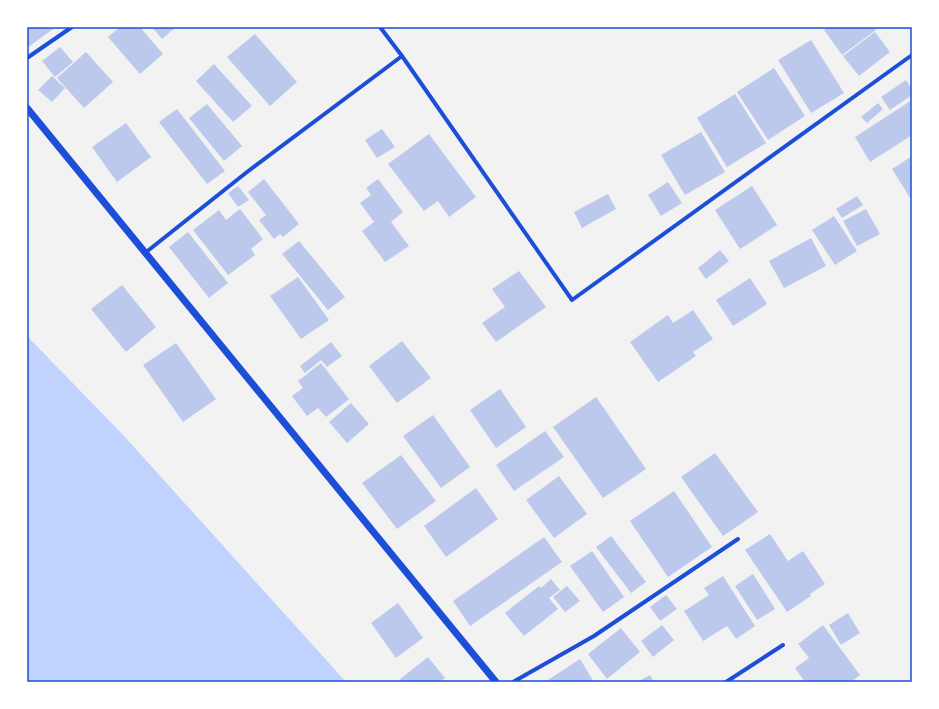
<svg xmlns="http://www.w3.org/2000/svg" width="939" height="709" font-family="Lato,sans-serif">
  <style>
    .water { fill: #bfd3fe }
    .building { fill: #bdc9ec }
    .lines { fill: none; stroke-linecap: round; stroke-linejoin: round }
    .minor { stroke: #1d4ed8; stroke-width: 4 }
    .tertiary { stroke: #1d4ed8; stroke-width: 7 }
    .neatline { fill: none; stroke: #1d4ed8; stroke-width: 1.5 }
  </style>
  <rect width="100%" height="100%" fill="#f2f2f2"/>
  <path class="water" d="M 27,336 L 125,437 L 346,682 L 27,682 Z"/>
  <path class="building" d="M 27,27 L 52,27 L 53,29 L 27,48 Z
    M 120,27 L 140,27 L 163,54 L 140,74 L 108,37 Z
    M 152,27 L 176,27 L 162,39 Z
    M 829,27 L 874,27 L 876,30 L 842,55 L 824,30 Z
    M 875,32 L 890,52 L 859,76 L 843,56 Z
    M 255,34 L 297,82 L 270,106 L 227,57 Z
    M 811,40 L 844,93 L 811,113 L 778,60 Z
    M 60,47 L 73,62 L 55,77 L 42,61 Z
    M 86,52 L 113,82 L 84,108 L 57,78 Z
    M 214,64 L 252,106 L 233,122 L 196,81 Z
    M 774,68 L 805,116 L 768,140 L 737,92 Z
    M 52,76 L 65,88 L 52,102 L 38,90 Z
    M 906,80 L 912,89 L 912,95 L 890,110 L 881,97 Z
    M 735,94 L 766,143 L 727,167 L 697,118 Z
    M 912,100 L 912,135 L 870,162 L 855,137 Z
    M 878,103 L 883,109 L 867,123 L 861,117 Z
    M 207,104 L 242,146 L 224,161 L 189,118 Z
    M 177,109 L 225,171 L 207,184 L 159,122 Z
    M 126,123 L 151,157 L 117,182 L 92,147 Z
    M 382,129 L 395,147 L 377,158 L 365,140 Z
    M 701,132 L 725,172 L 685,195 L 661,155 Z
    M 429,134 L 476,197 L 449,217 L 438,201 L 424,211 L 388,164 Z
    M 912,156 L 912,201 L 892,169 Z
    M 264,179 L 299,224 L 283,237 L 280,234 L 274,239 L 259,220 L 266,215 L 248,192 Z
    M 378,179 L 403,212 L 391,222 L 409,246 L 385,262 L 362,231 L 374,222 L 360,203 L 371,195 L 366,188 Z
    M 668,182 L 682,203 L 661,216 L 648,195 Z
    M 238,186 L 249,200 L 238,207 L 228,193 Z
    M 752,186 L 777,225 L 740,249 L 715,210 Z
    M 608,194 L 616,209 L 582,228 L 574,212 Z
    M 857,196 L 863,205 L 842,218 L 836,209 Z
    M 240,209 L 263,239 L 251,249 L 255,255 L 228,275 L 193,230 L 219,210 L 226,220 Z
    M 866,209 L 880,234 L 857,246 L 843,221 Z
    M 834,216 L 857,251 L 835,265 L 812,230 Z
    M 188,232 L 228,283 L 209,298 L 169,247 Z
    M 811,238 L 826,266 L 784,288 L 769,261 Z
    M 299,241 L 345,297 L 328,310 L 282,254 Z
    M 720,250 L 729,261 L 706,279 L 698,268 Z
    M 519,271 L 546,307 L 496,342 L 482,323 L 505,307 L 492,289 Z
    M 298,277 L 329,320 L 301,339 L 270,296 Z
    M 750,278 L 767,304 L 733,326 L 716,300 Z
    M 122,285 L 156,327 L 126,352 L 91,309 Z
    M 693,310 L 713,339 L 693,352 L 696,356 L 658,382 L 630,342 L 668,315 L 673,323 Z
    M 402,341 L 431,378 L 397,403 L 369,366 Z
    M 331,342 L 342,356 L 327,367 L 321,360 L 305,373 L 300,366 Z
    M 176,343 L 216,399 L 183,422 L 143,365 Z
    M 321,363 L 349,399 L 326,417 L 318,408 L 307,416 L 292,396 L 303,388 L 298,381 Z
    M 500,389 L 526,427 L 496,448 L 470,410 Z
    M 596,397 L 646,469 L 603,498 L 553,427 Z
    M 351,403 L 369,424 L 347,443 L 329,422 Z
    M 433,415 L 470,467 L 441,488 L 403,436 Z
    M 545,431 L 564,457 L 514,491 L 496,465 Z
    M 715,453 L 758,512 L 723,536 L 681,477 Z
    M 401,455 L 436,501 L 397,529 L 362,483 Z
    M 559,476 L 587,514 L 554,538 L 526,500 Z
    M 476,488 L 498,519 L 446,557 L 424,526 Z
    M 674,491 L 712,547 L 668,577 L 630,521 Z
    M 770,534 L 788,561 L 803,551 L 825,584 L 810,594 L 811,596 L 787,612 L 745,550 Z
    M 611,536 L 646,582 L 631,593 L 596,547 Z
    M 544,537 L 562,562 L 470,626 L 453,601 Z
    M 592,551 L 624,597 L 603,612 L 570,566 Z
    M 753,574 L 775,609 L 757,620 L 735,586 Z
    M 723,576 L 755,626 L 736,639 L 727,626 L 703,641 L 684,611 L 709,595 L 704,588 Z
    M 551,579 L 560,590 L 549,598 L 558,609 L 524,636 L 505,613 L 539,586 L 541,588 Z
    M 567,586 L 580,601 L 565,612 L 553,597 Z
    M 666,595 L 677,609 L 660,621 L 650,607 Z
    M 398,603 L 423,638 L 396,658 L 371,623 Z
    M 848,613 L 860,633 L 841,645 L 829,625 Z
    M 662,625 L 674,640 L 653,657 L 641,641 Z
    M 823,625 L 860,675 L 851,682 L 805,682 L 795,668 L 809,658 L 798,644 Z
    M 621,628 L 640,652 L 607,679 L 588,654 Z
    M 428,657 L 445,678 L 440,682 L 402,682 L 400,679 Z
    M 580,659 L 594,682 L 545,682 Z
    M 650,675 L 654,682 L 637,682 Z"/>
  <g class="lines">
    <path class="minor" d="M 380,27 L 402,56 L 572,300 L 912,55
      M 27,58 L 72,27
      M 145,253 L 247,172 L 402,56
      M 513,682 L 594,636 L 738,539
      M 726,682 L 783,645"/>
    <path class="tertiary" d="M 27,108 L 496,682"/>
  </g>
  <rect width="939" height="709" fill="none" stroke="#ffffff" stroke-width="56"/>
  <rect x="28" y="28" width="883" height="653" class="neatline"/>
</svg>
